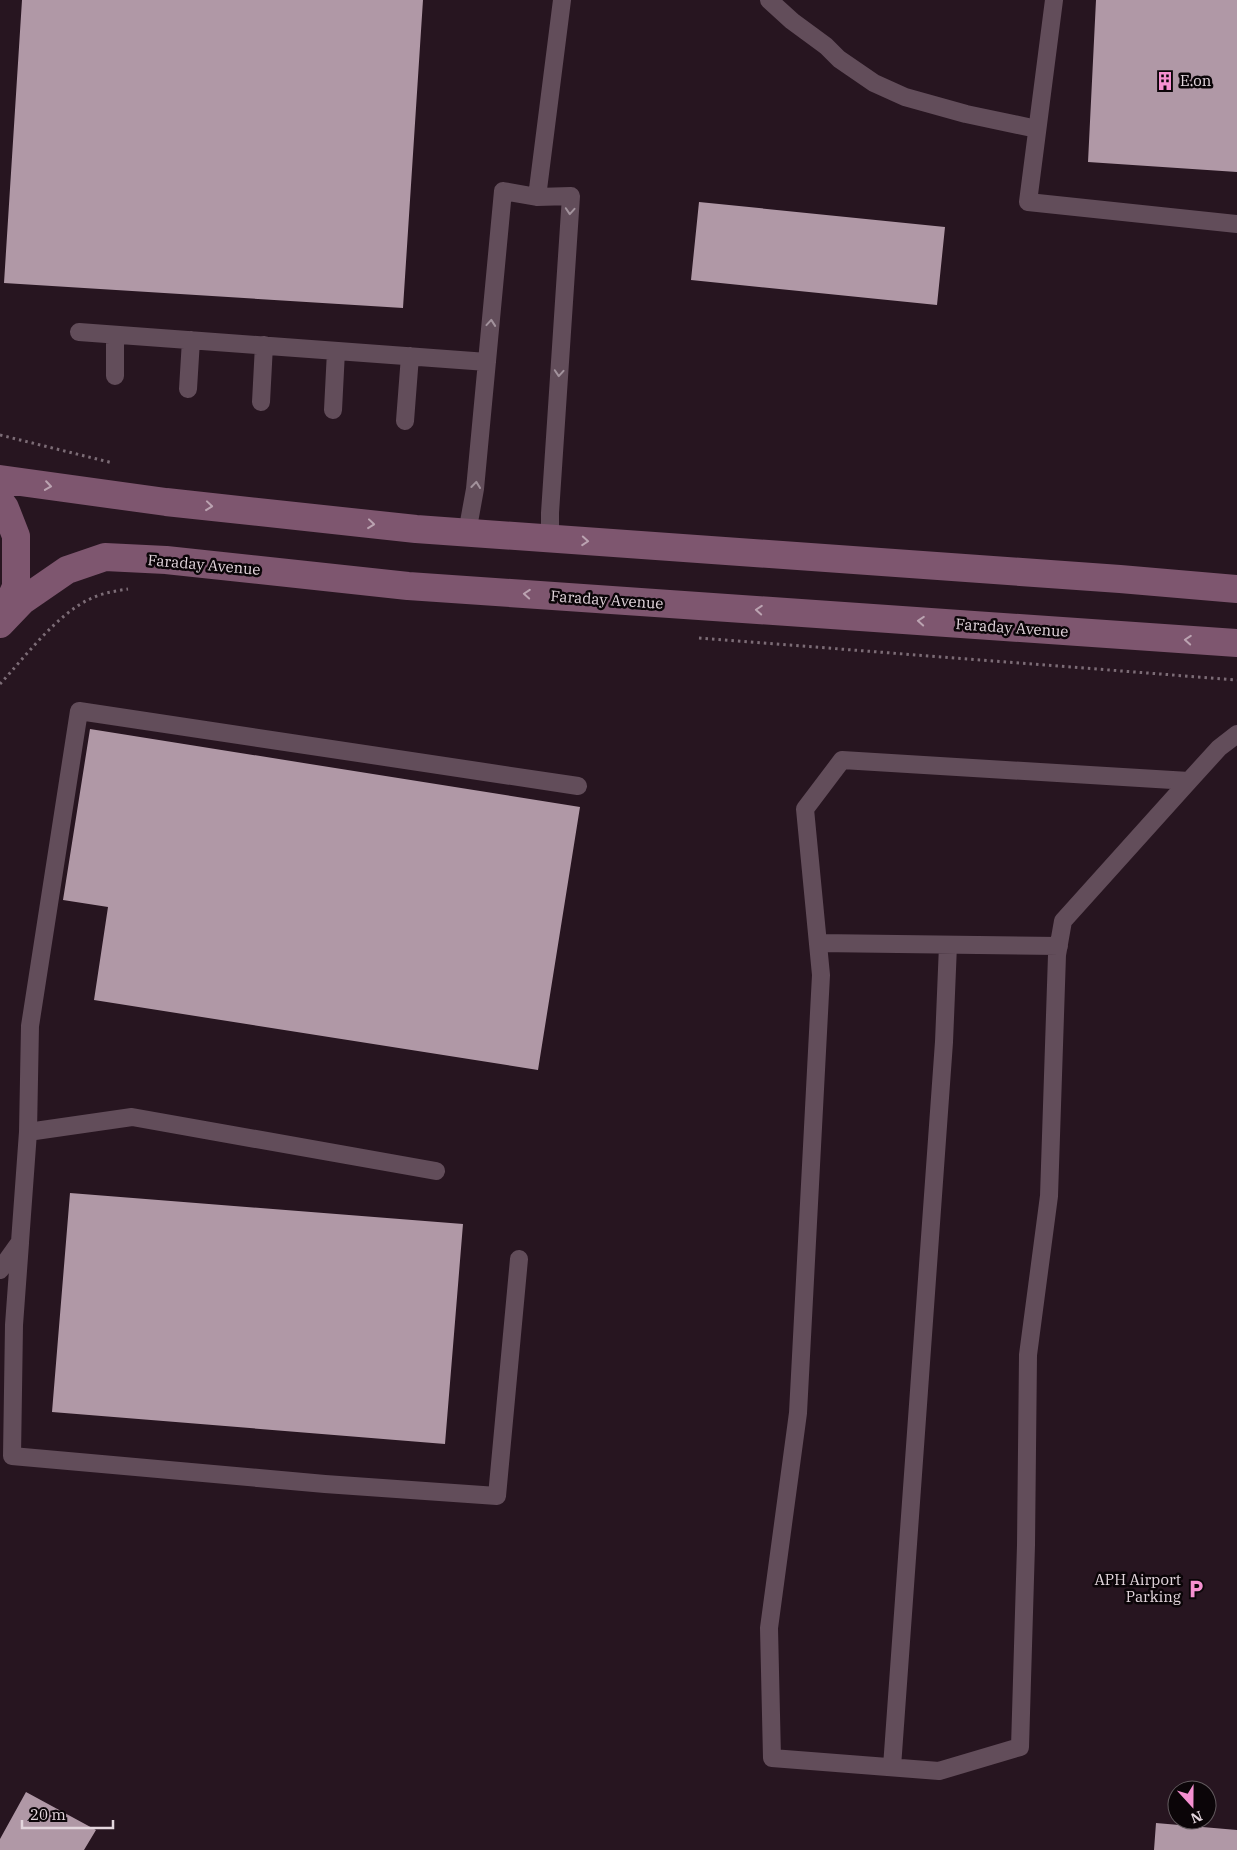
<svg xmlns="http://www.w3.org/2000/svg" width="1237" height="1850" font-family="'IBM Plex Serif',serif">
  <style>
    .building { fill: #b098a6 }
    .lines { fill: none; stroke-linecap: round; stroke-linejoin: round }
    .path { stroke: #7c6c76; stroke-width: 3; stroke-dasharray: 2.5 4; stroke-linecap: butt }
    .lane { stroke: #624d5a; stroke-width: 18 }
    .secondary { stroke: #7e566f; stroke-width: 28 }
    .oneway { stroke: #a2929c }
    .oneway2 { stroke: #bba3b1 }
    .labels { text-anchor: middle; stroke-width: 5; stroke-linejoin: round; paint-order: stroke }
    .poi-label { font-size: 15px; fill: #e3d6dd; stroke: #0b0508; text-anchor: start }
    .street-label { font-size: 15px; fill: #e3d6dd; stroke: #0b0508 }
  </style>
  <rect width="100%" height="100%" fill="#271520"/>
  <path class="building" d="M 22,0 L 423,0 L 403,308 L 4,283 Z
    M 1096,0 L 1237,0 L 1237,172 L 1088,162 Z
    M 699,202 L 945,227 L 937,305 L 691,280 Z
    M 90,729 L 580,807 L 538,1070 L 94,1000 L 108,907 L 63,900 Z
    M 70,1193 L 463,1224 L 445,1444 L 52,1412 Z
    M 26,1792 L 96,1830 L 84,1850 L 0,1850 L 0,1839 Z
    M 1156,1823 L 1237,1830 L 1237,1850 L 1154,1850 Z"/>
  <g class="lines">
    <path class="path" d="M 0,435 L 113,463
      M 699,638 L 1237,680
      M 0,684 C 25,657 57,614 90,599 C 102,593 115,591 128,589"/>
    <path class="lane" d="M 769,0 L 792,21 L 826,46 L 839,59 L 874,83 L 905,97 L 966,114 L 1037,129
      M 1054,0 L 1028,202 L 1237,224
      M 537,197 L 562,0
      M 79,332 L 487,362
      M 115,376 L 115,335
      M 188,389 L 191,340
      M 261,402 L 264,345
      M 333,410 L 336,351
      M 405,421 L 410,356
      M 467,533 L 475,489 L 503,191 L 537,197 L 571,196 L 550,513 L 550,538
      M 1189,781 L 842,760 L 805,809 L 821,975 L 798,1413 L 769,1628 L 772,1758 L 939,1771 L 1020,1747 L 1026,1545 L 1028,1355 L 1049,1196 L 1057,955 L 1063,921 L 1189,781 L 1219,748 L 1237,734
      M 818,943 L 1059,946
      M 28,1132 L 132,1117 L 436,1171
      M 20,1243 L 14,1325 L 12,1456 L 325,1484 L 497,1496 L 519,1259
      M 0,1270 L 20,1242 L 28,1132 L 30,1026 L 79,711 L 578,786
      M 892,1767 L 944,1042 L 948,945"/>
    <path class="secondary" d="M 0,479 L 166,502 L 416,529 L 1120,579 L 1237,589
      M 0,501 L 5,508 L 16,536 L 16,587 L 2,617
      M 0,624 L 22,601 L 67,570 L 105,557 L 166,560 L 408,586 L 1237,643"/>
  </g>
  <defs><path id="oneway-chevron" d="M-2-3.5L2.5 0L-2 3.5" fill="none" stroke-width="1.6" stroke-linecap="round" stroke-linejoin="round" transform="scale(1.25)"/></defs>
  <g class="oneway">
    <use href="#oneway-chevron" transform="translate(570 211) rotate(94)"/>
    <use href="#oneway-chevron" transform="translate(491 323) rotate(-85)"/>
    <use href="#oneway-chevron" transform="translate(559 373) rotate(94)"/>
    <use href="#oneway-chevron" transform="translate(476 485) rotate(-84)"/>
  </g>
  <g class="oneway2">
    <use href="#oneway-chevron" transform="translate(48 486) rotate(8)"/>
    <use href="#oneway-chevron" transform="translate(209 506) rotate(6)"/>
    <use href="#oneway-chevron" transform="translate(371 524) rotate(6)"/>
    <use href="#oneway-chevron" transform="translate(585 541) rotate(4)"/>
    <use href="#oneway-chevron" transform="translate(527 594) rotate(-176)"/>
    <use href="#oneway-chevron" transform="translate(759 610) rotate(-176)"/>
    <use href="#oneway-chevron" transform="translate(921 621) rotate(-176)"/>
    <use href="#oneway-chevron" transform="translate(1188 640) rotate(-176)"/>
  </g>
  <defs>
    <g id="building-bare" transform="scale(1.5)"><path d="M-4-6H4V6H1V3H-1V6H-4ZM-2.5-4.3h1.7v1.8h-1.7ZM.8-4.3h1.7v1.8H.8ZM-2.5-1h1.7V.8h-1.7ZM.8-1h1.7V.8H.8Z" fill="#f590d1" stroke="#0b0508" stroke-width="2.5" paint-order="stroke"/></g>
    <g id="parking-bare" transform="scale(1.5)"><path d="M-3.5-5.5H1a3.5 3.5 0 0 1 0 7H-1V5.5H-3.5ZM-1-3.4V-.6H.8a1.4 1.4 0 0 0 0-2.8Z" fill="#f590d1" stroke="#0b0508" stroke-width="2.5" paint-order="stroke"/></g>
  </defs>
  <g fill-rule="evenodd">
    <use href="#building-bare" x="1165" y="81"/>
    <use href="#parking-bare" x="1196" y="1589"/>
  </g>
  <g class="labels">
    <g class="poi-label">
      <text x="1180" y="86">E.on</text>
      <text x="1181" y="1585" text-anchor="end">APH Airport<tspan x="1181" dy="17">Parking</tspan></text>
    </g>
    <g class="street-label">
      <text transform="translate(204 565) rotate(5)" y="5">Faraday Avenue</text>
      <text transform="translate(607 600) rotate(4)" y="5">Faraday Avenue</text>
      <text transform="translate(1012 628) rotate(4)" y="5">Faraday Avenue</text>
    </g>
  </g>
  <g transform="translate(1192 1805) rotate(159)"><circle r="24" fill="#0b0508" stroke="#61595d"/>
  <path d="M0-4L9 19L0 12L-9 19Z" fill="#f590d1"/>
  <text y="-8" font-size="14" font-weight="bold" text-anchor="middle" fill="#e3d6dd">N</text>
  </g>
  <path d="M22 1820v8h91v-8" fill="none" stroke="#e3d6dd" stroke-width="2.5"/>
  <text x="30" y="1820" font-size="15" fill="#e3d6dd" stroke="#0b0508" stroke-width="4" paint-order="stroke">20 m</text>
</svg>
